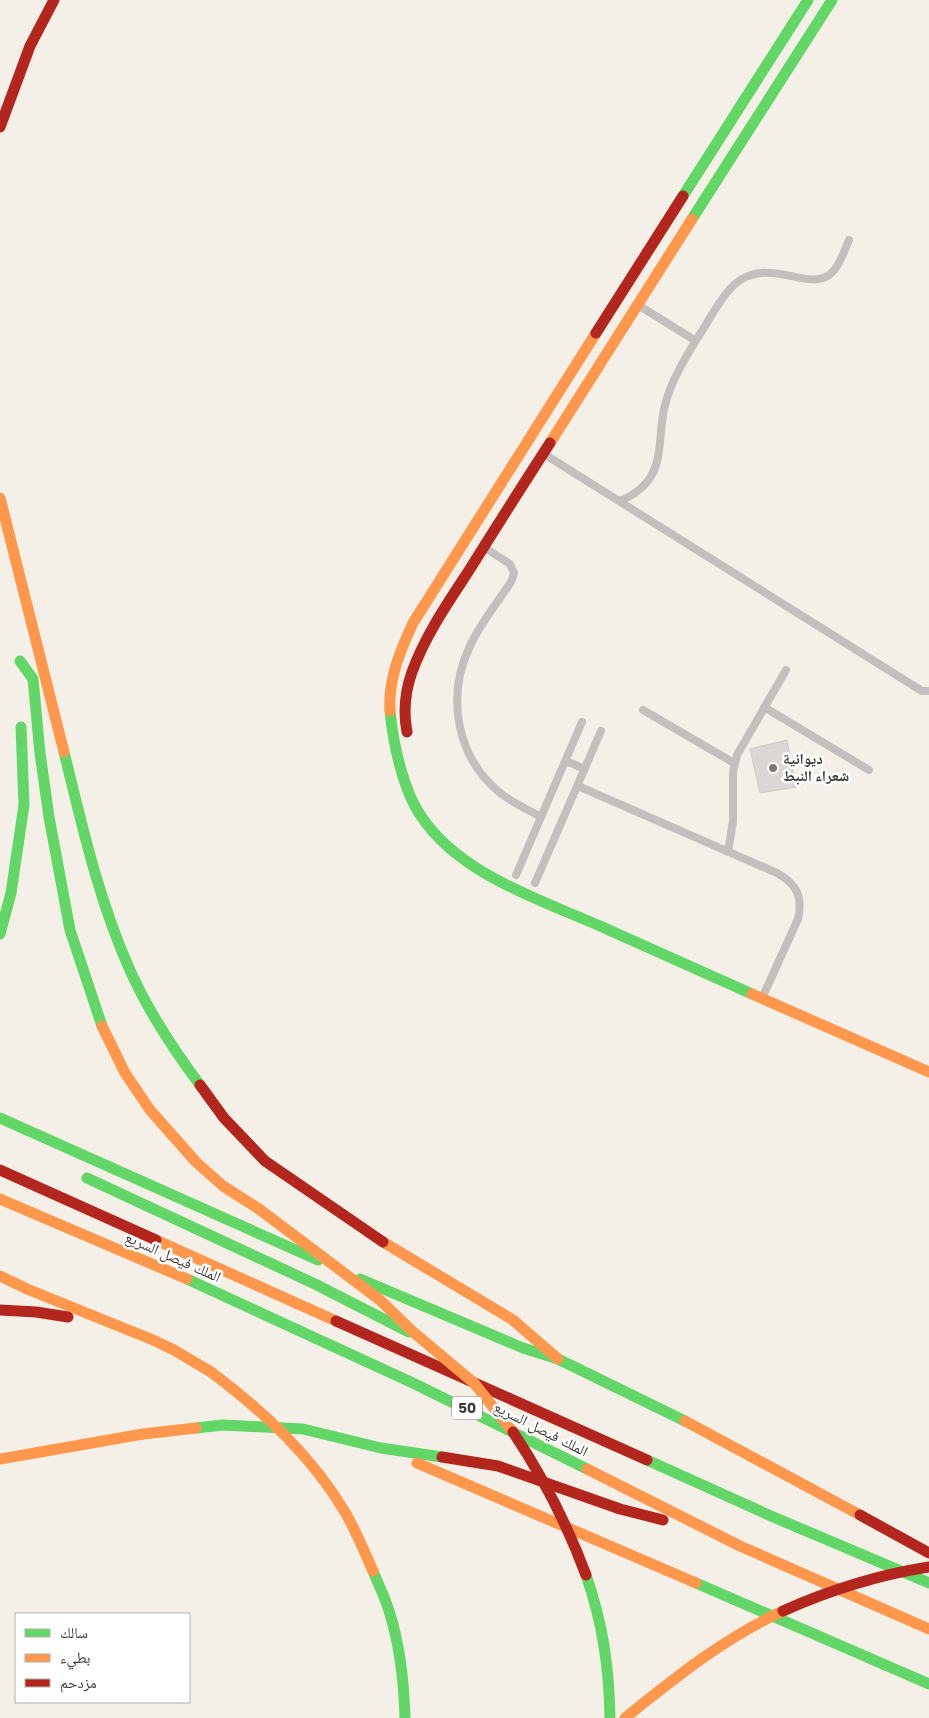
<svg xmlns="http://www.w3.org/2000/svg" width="929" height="1718" font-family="Poppins,'Noto Naskh Arabic',sans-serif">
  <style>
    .building { fill: #dcd7d4; stroke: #cdc8c5 }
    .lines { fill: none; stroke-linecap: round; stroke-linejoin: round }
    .lane { stroke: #c2bfbd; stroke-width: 8 }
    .fast { stroke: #63d668; stroke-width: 11 }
    .slow { stroke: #ff974d; stroke-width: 11 }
    .jam { stroke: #b3261e; stroke-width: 11 }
    .fast-bridge { stroke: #63d668; stroke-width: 11 }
    .slow-bridge { stroke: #ff974d; stroke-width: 11 }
    .jam-bridge { stroke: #b3261e; stroke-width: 11 }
    .poi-dot { fill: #7d7a73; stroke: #fff; stroke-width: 2 }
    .labels { text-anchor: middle; stroke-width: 5; stroke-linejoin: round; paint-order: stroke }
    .shield { fill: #fff; stroke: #777571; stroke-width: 1 }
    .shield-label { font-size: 14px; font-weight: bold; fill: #3d3a34 }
    .poi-label { font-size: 15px; font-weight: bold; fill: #3d3a34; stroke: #fff; text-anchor: start }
    .street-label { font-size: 15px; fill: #3d3a34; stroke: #fff }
  </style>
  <rect width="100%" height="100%" fill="#f4f0e7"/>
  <path class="building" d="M 787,740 L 796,787 L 760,793 L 750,749 Z"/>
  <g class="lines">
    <path class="lane" d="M 638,305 L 696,341
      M 544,454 L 917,688 L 922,691 L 929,691
      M 620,501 C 627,498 634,494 640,489 C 666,468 657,434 665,405 C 673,374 692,348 708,321 C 716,309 723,294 735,284 C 768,256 807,291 829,275 C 839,268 844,251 849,240
      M 485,548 L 510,564 L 514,573 L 511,582 C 497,603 480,624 470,646 C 446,696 456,756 499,792 C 511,802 527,809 541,817
      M 764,707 L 869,770
      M 643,710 L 734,763
      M 566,761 L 585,769
      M 578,786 L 777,873 C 797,884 803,897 798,919 L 763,996
      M 728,852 L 733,821 L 733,772 L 737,755 L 786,670
      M 516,875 L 582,722
      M 535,883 L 601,731"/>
    <path class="fast" d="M 683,196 L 808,0
      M 692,219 L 832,0
      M 20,661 L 33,679 L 40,753 L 49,817 L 70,930 L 102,1026
      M 390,711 C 393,743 403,790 421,816 C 459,874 539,899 600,926 C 651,949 701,971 752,994
      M 64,752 C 82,825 98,898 129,968 C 147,1009 173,1049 200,1085
      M 0,934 L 11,893 L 24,805 L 21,727
      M 0,1118 L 318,1260
      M 87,1178 L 315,1284 L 409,1332
      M 187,1279 L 415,1384 L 587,1469
      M 360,1279 L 523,1348 L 558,1359 L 685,1421
      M 196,1428 L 223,1425 L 303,1429 L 381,1448 L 442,1457
      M 647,1460 L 771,1516 L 929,1583
      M 373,1571 C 378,1584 385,1597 389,1611 C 400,1645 404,1682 405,1718
      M 696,1583 L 929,1684"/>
    <path class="slow" d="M 550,443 L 692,219
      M 0,498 L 64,752
      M 390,711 C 388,680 400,651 413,623 L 596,333
      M 752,994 L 929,1072
      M 102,1026 L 125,1073 L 150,1110 L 196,1162 L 223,1186 L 259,1209
      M 0,1199 L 187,1279
      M 156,1240 L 336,1321
      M 383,1242 L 513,1320 L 558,1359
      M 0,1276 L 27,1289 L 153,1340 L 174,1350 L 211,1372
      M 685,1421 L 860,1515
      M 0,1459 L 143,1434 L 196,1428
      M 417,1463 L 696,1583
      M 587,1469 L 740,1546 L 929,1629"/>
    <path class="jam" d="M 0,127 L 30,46 L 54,0
      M 596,333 L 683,196
      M 407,732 C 403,711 405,692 412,672 C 425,636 447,604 468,572 C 495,529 522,486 550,443
      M 200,1085 L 224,1118 L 265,1161 L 383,1242
      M 0,1170 L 156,1240
      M 0,1310 L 36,1312 L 68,1317
      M 336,1321 L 647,1460
      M 442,1457 L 498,1466 L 620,1509 L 663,1520
      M 860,1515 L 929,1553"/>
    <path class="fast-bridge" d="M 586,1575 C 603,1624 609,1667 610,1718"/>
    <path class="slow-bridge" d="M 259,1209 L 380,1300 L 412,1331 L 474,1383 L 513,1432
      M 211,1372 C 263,1411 311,1455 345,1512 C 356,1531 364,1551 373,1571
      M 625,1718 C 675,1678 724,1638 783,1611"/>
    <path class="jam-bridge" d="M 513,1432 C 543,1477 567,1524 586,1575
      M 783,1611 C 830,1590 878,1575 929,1567"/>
  </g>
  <circle class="poi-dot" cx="773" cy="768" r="5"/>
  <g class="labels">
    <rect class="shield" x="452" y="1396.5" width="30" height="23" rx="4"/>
    <g class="shield-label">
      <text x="467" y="1413">50</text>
    </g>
    <g class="poi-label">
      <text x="783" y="764">ديوانية<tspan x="783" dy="17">شعراء النبط</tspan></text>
    </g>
    <g class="street-label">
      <text transform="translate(173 1257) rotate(24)" y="5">الملك فيصل السريع</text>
      <text transform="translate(541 1429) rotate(27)" y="5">الملك فيصل السريع</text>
    </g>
  </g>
  <rect x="15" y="1613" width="175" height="90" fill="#ffffff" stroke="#b1b0ae"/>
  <rect x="25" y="1629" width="25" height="8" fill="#63d668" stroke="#b1b0ae"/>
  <text x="60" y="1638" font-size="15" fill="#3d3a34">سالك</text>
  <rect x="25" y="1654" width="25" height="8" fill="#ff974d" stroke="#b1b0ae"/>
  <text x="60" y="1663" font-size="15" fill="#3d3a34">بطيء</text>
  <rect x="25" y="1679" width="25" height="8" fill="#b3261e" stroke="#b1b0ae"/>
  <text x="60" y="1688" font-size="15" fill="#3d3a34">مزدحم</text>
</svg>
